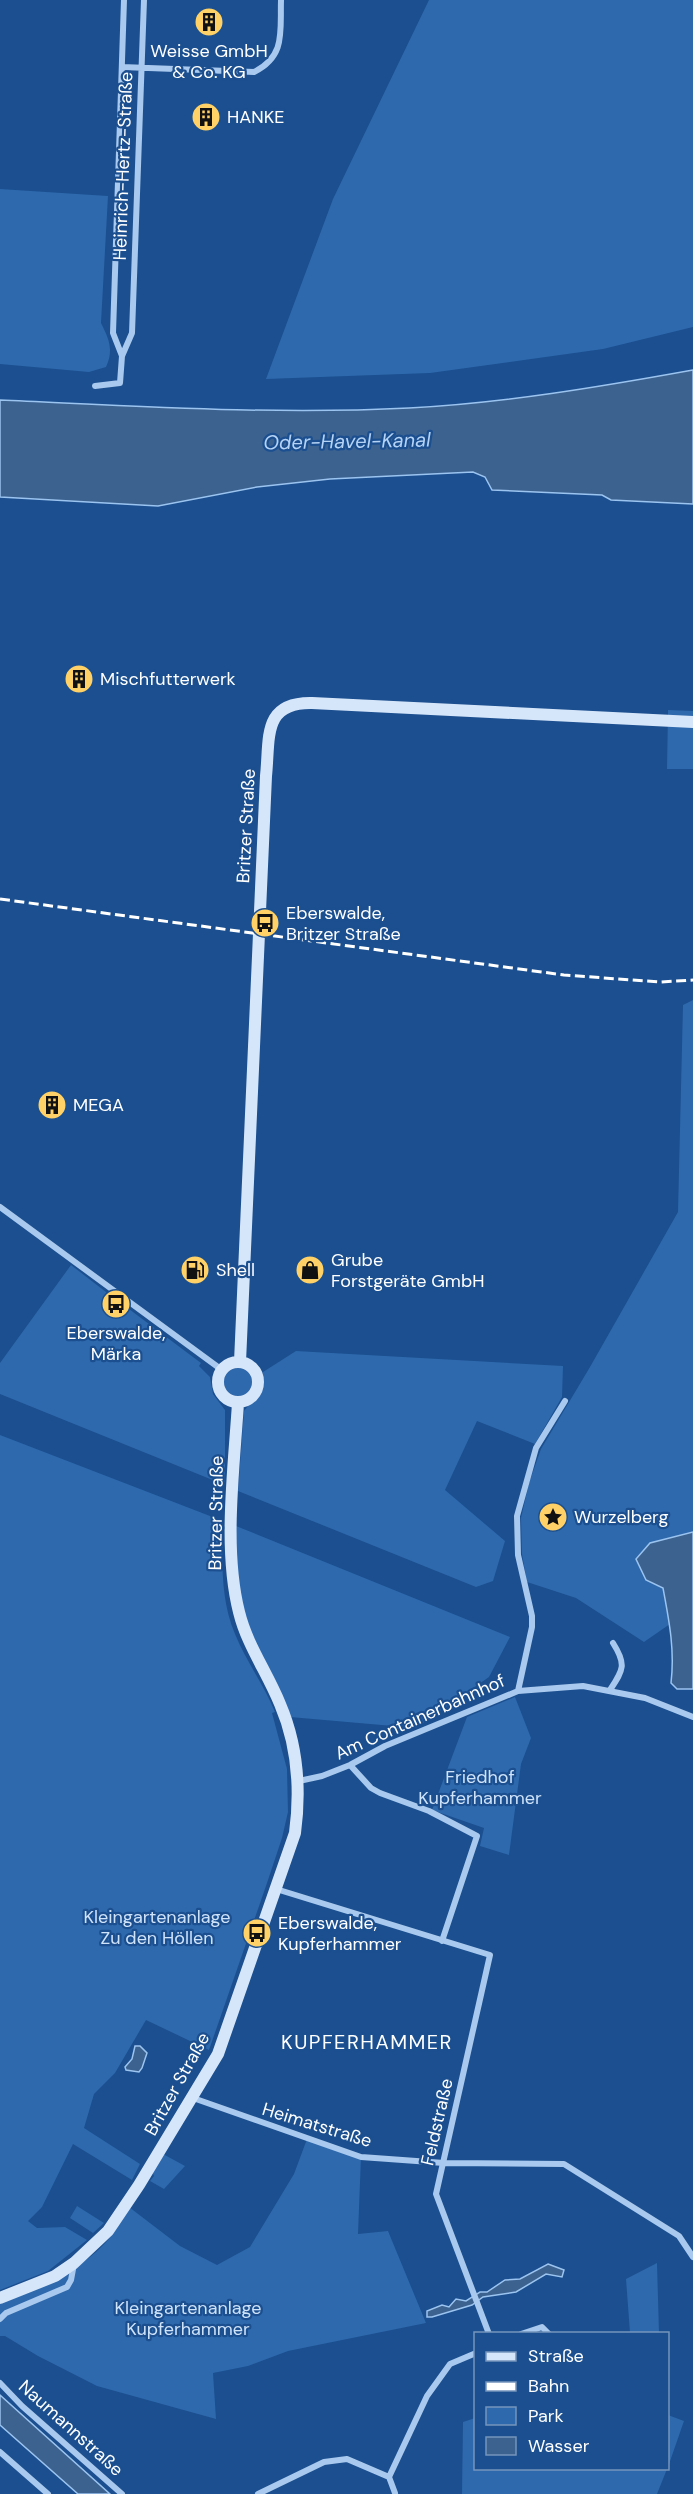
<svg xmlns="http://www.w3.org/2000/svg" width="693" height="2494" font-family="'DM Sans',sans-serif">
  <style>
    .green { fill: #2e69ad }
    .water { fill: #3c6290; stroke: #9cc4f0; stroke-width: 1.5 }
    .lines { fill: none; stroke-linecap: round; stroke-linejoin: round }
    .minor { stroke: #a9c9ee; stroke-width: 6 }
    .secondary { stroke: #d6e6fa; stroke-width: 12 }
    .rail { stroke: #fff; stroke-width: 3; stroke-dasharray: 10 4.5; stroke-linecap: butt }
    .labels { text-anchor: middle; stroke-width: 4.5; stroke-linejoin: round; paint-order: stroke }
    .poi-label { font-size: 18px; fill: #fff; stroke: #1b4f8f; text-anchor: start }
    .street-label { font-size: 18px; fill: #fff; stroke: #1b4f8f }
    .park-label { font-size: 18px; fill: #cfe3fa; stroke: #1b4f8f }
    .water-label { font-size: 20px; font-style: italic; fill: #b5d3f5; stroke: #1b4f8f }
    .neighbourhood-label { font-size: 20px; letter-spacing: 1.5px; fill: #fff; stroke: #1b4f8f }
  </style>
  <rect width="100%" height="100%" fill="#1b4f8f"/>
  <path class="green" d="M 429,0 L 693,0 L 693,327 L 603,349 L 430,373 L 266,379 L 333,199 Z
    M 0,189 L 108,196 L 101,323 C 109,339 114,350 106,367 L 89,372 L 0,364 Z
    M 668,710 L 693,711 L 693,769 L 667,769 Z
    M 693,1000 L 693,1532 L 650,1543 L 646,1580 L 663,1588 L 670,1624 L 644,1642 L 576,1598 L 527,1582 L 522,1554 L 521,1518 L 529,1483 L 541,1449 L 590,1367 L 678,1212 L 683,1005 Z
    M 71,1265 L 106,1292 L 109,1301 L 119,1309 L 129,1309 L 201,1363 L 199,1366 L 210,1377 L 213,1394 L 225,1410 L 225,1485 L 0,1394 L 0,1363 Z
    M 296,1351 L 563,1366 L 562,1397 L 535,1444 L 477,1421 L 445,1490 L 505,1541 L 493,1581 L 476,1587 L 238,1491 L 244,1411 L 260,1391 L 263,1372 Z
    M224 1382a14 14 0 1 1 28 0a14 14 0 1 1-28 0Z
    M 0,1435 L 223,1521 C 222,1558 220,1599 235,1634 C 246,1661 264,1685 275,1712 L 272,1713 L 287,1769 L 288,1812 L 282,1838 L 266,1886 L 209,2050 L 146,2020 L 115,2073 L 94,2094 L 84,2128 L 140,2164 L 132,2180 L 73,2144 L 42,2207 L 28,2221 L 37,2228 L 65,2227 L 87,2240 L 48,2271 L 0,2290 Z
    M 236,1526 L 510,1637 L 489,1677 L 416,1728 L 290,1717 L 248,1628 L 236,1579 Z
    M 515,1697 L 531,1738 L 521,1764 L 509,1855 L 480,1846 L 484,1828 L 432,1810 L 467,1717 Z
    M 307,2139 L 361,2157 L 358,2234 L 388,2231 L 426,2323 L 288,2351 L 248,2366 L 213,2373 L 216,2419 L 97,2386 L 38,2356 L 5,2336 L 0,2336 L 0,2304 C 40,2285 84,2271 112,2235 C 118,2226 123,2216 129,2207 L 180,2246 L 217,2265 L 250,2247 L 294,2174 Z
    M 163,2154 L 185,2166 L 164,2189 L 150,2181 L 154,2176 L 152,2171 Z
    M 77,2206 L 104,2223 L 93,2233 L 70,2218 Z
    M 657,2263 L 659,2333 L 630,2333 L 626,2279 Z
    M 668,2415 L 684,2421 L 668,2467 Z
    M 475,2418 L 476,2468 L 667,2469 L 657,2494 L 462,2494 L 463,2422 Z"/>
  <path class="water" d="M 693,370 L 693,504 L 611,500 L 602,495 L 492,490 L 485,477 L 473,472 L 330,479 L 257,487 L 158,506 L 0,497 L 0,400 C 136,406 273,415 409,408 C 504,403 599,387 693,370 Z
    M 693,1532 L 693,1689 L 677,1689 L 671,1683 C 675,1650 669,1620 663,1588 L 646,1580 L 636,1559 L 650,1543 Z
    M 135,2046 L 140,2046 L 147,2053 L 142,2068 L 139,2072 L 126,2070 L 125,2067 L 132,2059 Z
    M 548,2264 L 564,2270 L 562,2277 L 546,2274 L 516,2292 L 483,2297 L 472,2305 L 432,2317 L 427,2317 L 427,2311 L 442,2305 L 449,2307 L 456,2299 L 466,2301 L 480,2292 L 487,2292 L 505,2280 L 520,2279 Z
    M 0,2395 L 110,2494 L 78,2494 L 0,2425 Z"/>
  <g class="lines">
    <path class="minor" d="M 122,67 L 254,72 C 286,56 280,32 281,0
      M 122,356 L 113,333 L 124,0
      M 95,386 L 120,383 L 122,356 L 132,333 L 144,0
      M 0,1207 L 222,1370
      M 610,1690 C 623,1670 627,1665 613,1643
      M 518,1691 L 532,1627 L 532,1616 L 518,1555 L 517,1516 L 536,1448 L 565,1401
      M 350,1765 L 371,1788 L 380,1793 L 429,1811 L 477,1836 L 442,1941
      M 299,1781 L 322,1776 L 350,1765 L 385,1746 L 518,1691 L 583,1686 L 645,1698 L 693,1717
      M 276,1889 L 490,1955 L 436,2194 L 489,2334
      M 193,2098 L 361,2157 L 444,2163 L 564,2164 L 679,2236 L 693,2257
      M 0,2319 L 6,2313 L 67,2287 L 71,2280 L 74,2264
      M 521,2334 L 542,2327 L 549,2334
      M 0,2383 L 22,2406 L 122,2494
      M 0,2452 L 48,2494
      M 389,2477 L 395,2493
      M 258,2494 L 324,2462 L 347,2459 L 389,2477 L 427,2396 L 450,2364 L 476,2353"/>
    <path class="secondary" d="M218 1382a20 20 0 1 1 40 0a20 20 0 1 1-40 0Z
      M 240,1362 L 266,776 C 270,738 262,702 312,703 L 693,722
      M 0,2298 L 55,2276 L 74,2263 L 108,2231 L 139,2185 L 218,2054 L 295,1833 C 301,1788 298,1746 280,1704 C 267,1672 247,1645 239,1612 C 223,1549 234,1468 238,1403"/>
    <path class="rail" d="M 0,899 L 564,975 L 660,982 L 693,980"/>
  </g>
  <defs>
    <g id="building-disc" transform="scale(1.5)"><circle r="9.5" fill="#ffd166" stroke="#1b4f8f"/><path d="M-4-6H4V6H1V3H-1V6H-4ZM-2.5-4.3h1.7v1.8h-1.7ZM.8-4.3h1.7v1.8H.8ZM-2.5-1h1.7V.8h-1.7ZM.8-1h1.7V.8H.8Z" fill="#111"/></g>
    <g id="bus-disc" transform="scale(1.5)"><circle r="9.5" fill="#ffd166" stroke="#1b4f8f"/><path d="M-5-6H5V4H4V6H2V4H-2V6H-4V4H-5ZM-3.5-4V0h7V-4ZM-3.5 1.2v1.5H-2V1.2ZM2 1.2v1.5H3.5V1.2Z" fill="#111"/></g>
    <g id="fuel-disc" transform="scale(1.5)"><circle r="9.5" fill="#ffd166" stroke="#1b4f8f"/><path d="M-5.5-6h7V0h2V4h1.3V-2.5L3-4.5l.8-.8L6-3V5H2.5V1h-1V6h-7ZM-4.2-4.7v3.2H.2V-4.7Z" fill="#111"/></g>
    <g id="shop-disc" transform="scale(1.5)"><circle r="9.5" fill="#ffd166" stroke="#1b4f8f"/><path d="M-5-2.5h2.3a2.7 3.5 0 0 1 5.4 0H5L5.5 6h-11ZM-1.5-2.5h3a1.5 2.3 0 0 0-3 0Z" fill="#111"/></g>
    <g id="sight-disc" transform="scale(1.5)"><circle r="9.5" fill="#ffd166" stroke="#1b4f8f"/><path d="M0-6L1.8-2.2L6-1.7L2.9 1.2L3.7 5.4L0 3.3L-3.7 5.4L-2.9 1.2L-6-1.7L-1.8-2.2Z" fill="#111"/></g>
  </defs>
  <g fill-rule="evenodd">
    <use href="#building-disc" x="209" y="22"/>
    <use href="#building-disc" x="206" y="117"/>
    <use href="#building-disc" x="79" y="679"/>
    <use href="#bus-disc" x="265" y="923"/>
    <use href="#building-disc" x="52" y="1105"/>
    <use href="#fuel-disc" x="195" y="1270"/>
    <use href="#shop-disc" x="310" y="1270"/>
    <use href="#bus-disc" x="116" y="1304"/>
    <use href="#sight-disc" x="553" y="1517"/>
    <use href="#bus-disc" x="257" y="1933"/>
  </g>
  <g class="labels">
    <g class="poi-label">
      <text x="209" y="57" text-anchor="middle">Weisse GmbH<tspan x="209" dy="21">&amp; Co. KG</tspan></text>
      <text x="227" y="123">HANKE</text>
      <text x="100" y="685">Mischfutterwerk</text>
      <text x="286" y="919">Eberswalde,<tspan x="286" dy="21">Britzer Straße</tspan></text>
      <text x="73" y="1111">MEGA</text>
      <text x="331" y="1266">Grube<tspan x="331" dy="21">Forstgeräte GmbH</tspan></text>
      <text x="216" y="1276">Shell</text>
      <text x="116" y="1339" text-anchor="middle">Eberswalde,<tspan x="116" dy="21">Märka</tspan></text>
      <text x="574" y="1523">Wurzelberg</text>
      <text x="278" y="1929">Eberswalde,<tspan x="278" dy="21">Kupferhammer</tspan></text>
    </g>
    <g class="street-label">
      <text transform="translate(123 166) rotate(-88)" y="6">Heinrich-Hertz-Straße</text>
      <text transform="translate(246 826) rotate(-87)" y="6">Britzer Straße</text>
      <text transform="translate(216 1513) rotate(-89)" y="6">Britzer Straße</text>
      <text transform="translate(420 1717) rotate(-24)" y="6">Am Containerbahnhof</text>
      <text transform="translate(177 2084) rotate(-61)" y="6">Britzer Straße</text>
      <text transform="translate(437 2122) rotate(-77)" y="6">Feldstraße</text>
      <text transform="translate(317 2125) rotate(17)" y="6">Heimatstraße</text>
      <text transform="translate(71 2428) rotate(42)" y="6">Naumannstraße</text>
    </g>
    <g class="park-label">
      <text x="480" y="1783">Friedhof<tspan x="480" dy="21">Kupferhammer</tspan></text>
      <text x="157" y="1923">Kleingartenanlage<tspan x="157" dy="21">Zu den Höllen</tspan></text>
      <text x="188" y="2314">Kleingartenanlage<tspan x="188" dy="21">Kupferhammer</tspan></text>
    </g>
    <g class="water-label">
      <text transform="translate(347 441) rotate(-1)" y="7">Oder-Havel-Kanal</text>
    </g>
    <g class="neighbourhood-label">
      <text x="367" y="2049">KUPFERHAMMER</text>
    </g>
  </g>
  <rect x="474" y="2332" width="195" height="138" fill="#1b4f8f" stroke="#7695bc" stroke-width="1.5"/>
  <rect x="486" y="2352" width="30" height="9" fill="#d6e6fa" stroke="#7695bc" stroke-width="1.5"/>
  <text x="528" y="2362" font-size="18" fill="#ffffff">Straße</text>
  <rect x="486" y="2382" width="30" height="9" fill="#ffffff" stroke="#7695bc" stroke-width="1.5"/>
  <text x="528" y="2392" font-size="18" fill="#ffffff">Bahn</text>
  <rect x="486" y="2407" width="30" height="18" fill="#2e69ad" stroke="#7695bc" stroke-width="1.5"/>
  <text x="528" y="2422" font-size="18" fill="#ffffff">Park</text>
  <rect x="486" y="2437" width="30" height="18" fill="#3c6290" stroke="#7695bc" stroke-width="1.5"/>
  <text x="528" y="2452" font-size="18" fill="#ffffff">Wasser</text>
</svg>
